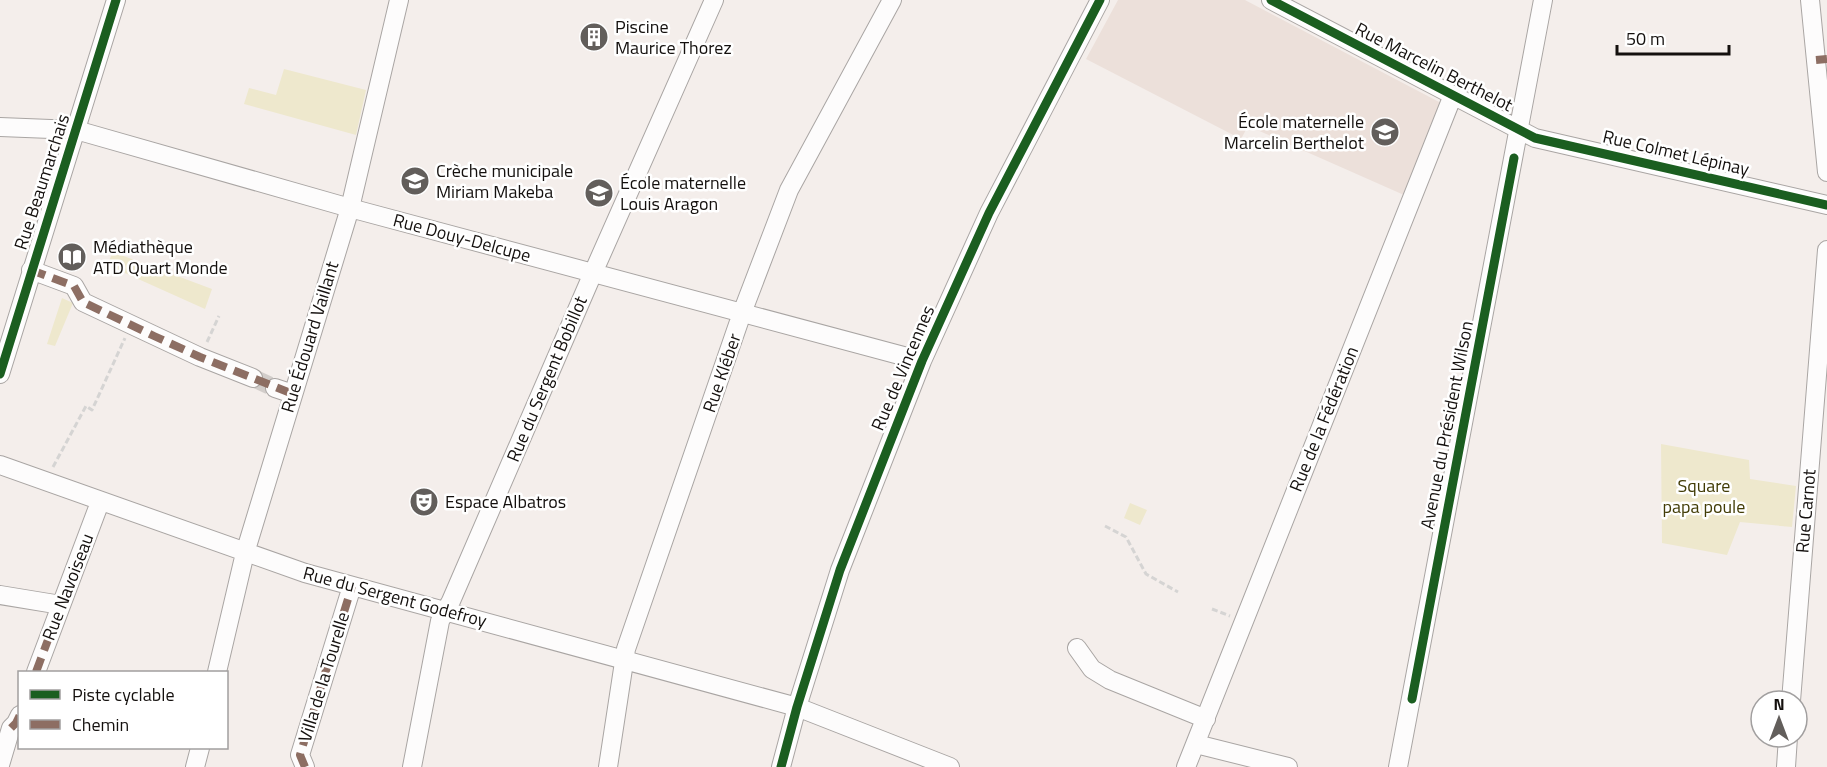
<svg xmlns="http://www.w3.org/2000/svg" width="1827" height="767" font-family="'Titillium Web',sans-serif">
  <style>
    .built { fill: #ece0da }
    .green { fill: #eee8cd }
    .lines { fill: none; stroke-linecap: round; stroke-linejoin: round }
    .minor-tunnel { stroke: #d2cdca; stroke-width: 18; stroke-dasharray: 18 9; stroke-linecap: butt }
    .minor-casing { stroke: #a9a5a3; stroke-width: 20 }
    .path { stroke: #d5d4d3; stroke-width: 3; stroke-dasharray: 6 3; stroke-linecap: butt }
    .minor { stroke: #fdfcfc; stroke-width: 18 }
    .quiet { stroke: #8d6e63; stroke-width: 8; stroke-dasharray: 15 8; stroke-linecap: butt }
    .cycleway-casing { stroke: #fff; stroke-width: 13 }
    .cycleway { stroke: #1b5e20; stroke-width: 9 }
    .labels { text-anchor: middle; stroke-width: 5; stroke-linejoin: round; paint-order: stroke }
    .poi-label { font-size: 18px; fill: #14100e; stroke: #fff; text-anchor: start }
    .street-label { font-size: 18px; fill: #14100e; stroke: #fff }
    .park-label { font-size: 18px; fill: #413b05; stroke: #fff }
  </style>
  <rect width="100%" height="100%" fill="#f4eeeb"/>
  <path class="built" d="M 1118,0 L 1245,0 L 1441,103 L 1404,195 L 1248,126 L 1241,139 L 1086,59 Z"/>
  <path class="green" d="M 284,69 L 366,90 L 356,135 L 244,104 L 249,88 L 276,95 Z
    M 113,252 L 212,289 L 205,309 L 107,265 Z
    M 62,298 L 73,303 L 55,346 L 47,344 Z
    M 1661,444 L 1749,460 L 1750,479 L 1796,486 L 1792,527 L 1740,522 L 1727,555 L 1662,543 Z
    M 1130,503 L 1147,510 L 1140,525 L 1124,518 Z"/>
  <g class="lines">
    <path class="minor-tunnel" d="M 253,378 L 275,388"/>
    <g class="minor-casing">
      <path id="minor" d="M 1271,0 L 1535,138 L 1827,205
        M 1810,0 L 1827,172
        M 0,127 L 76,130 L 350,208 L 922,361
        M 31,270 L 74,286 L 83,302 L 200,357 L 253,378
        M 0,374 L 116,0
        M 275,388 L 293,394
        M 0,465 L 305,573 L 797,707 L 950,767
        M 0,595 L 61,605
        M 1077,648 L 1092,669 L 1110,680 L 1206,719
        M 36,672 L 100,502
        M 217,672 L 245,553 L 350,208 L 399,0
        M 1791,701 L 1827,250
        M 1196,744 L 1288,767
        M 0,765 L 11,728 L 16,723 L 20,715
        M 195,767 L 200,748
        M 305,767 L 300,755 L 352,586
        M 412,767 L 440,621 L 451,601 L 593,273 L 714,0
        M 608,767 L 626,649 L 742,313 L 789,190 L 892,0
        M 781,767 L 797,707 L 840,570 L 922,361 L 989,213 L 1100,0
        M 1186,767 L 1453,95
        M 1398,767 L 1543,0
        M 1786,767 L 1788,737"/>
    </g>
    <path class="path" d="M 207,342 L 219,316
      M 53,467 L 86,406 L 92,410 L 125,338
      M 1105,526 L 1126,537 L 1146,574 L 1178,592
      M 1212,609 L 1230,616"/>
    <use href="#minor" class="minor"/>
    <path class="quiet" d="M 1816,60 L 1827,59
      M 31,270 L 74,286 L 83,302 L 154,336 L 200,357 L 293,394
      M 36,672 L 61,605
      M 11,728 L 16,723 L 20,715
      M 305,767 L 300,755 L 352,586"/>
    <g class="cycleway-casing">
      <path id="cycleway" d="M 1271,0 L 1535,138 L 1827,205
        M 0,374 L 116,0
        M 1412,699 L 1514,158
        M 781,767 L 797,707 L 840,570 L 922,361 L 989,213 L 1100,0"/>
    </g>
    <use href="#cycleway" class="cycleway"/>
  </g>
  <defs>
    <g id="building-disc" transform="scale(1.5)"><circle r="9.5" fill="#625e5b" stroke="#fff"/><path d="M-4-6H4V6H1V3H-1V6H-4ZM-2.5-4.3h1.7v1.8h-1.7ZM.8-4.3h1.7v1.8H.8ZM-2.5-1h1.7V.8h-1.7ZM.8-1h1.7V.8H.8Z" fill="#fff"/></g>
    <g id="school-disc" transform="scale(1.5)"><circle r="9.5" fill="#625e5b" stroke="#fff"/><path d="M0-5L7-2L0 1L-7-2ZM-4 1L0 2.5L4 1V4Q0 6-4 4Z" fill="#fff"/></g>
    <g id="library-disc" transform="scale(1.5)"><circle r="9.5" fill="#625e5b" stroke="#fff"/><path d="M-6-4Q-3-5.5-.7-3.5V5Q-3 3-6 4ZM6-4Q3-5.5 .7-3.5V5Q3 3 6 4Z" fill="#fff"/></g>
    <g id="theatre-disc" transform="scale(1.5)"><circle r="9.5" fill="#625e5b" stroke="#fff"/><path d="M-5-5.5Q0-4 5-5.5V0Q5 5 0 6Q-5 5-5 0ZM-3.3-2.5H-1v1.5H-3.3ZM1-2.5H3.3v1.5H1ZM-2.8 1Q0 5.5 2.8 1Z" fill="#fff"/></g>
  </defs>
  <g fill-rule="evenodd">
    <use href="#building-disc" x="594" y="37"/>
    <use href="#school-disc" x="1385" y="132"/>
    <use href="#school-disc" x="415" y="181"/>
    <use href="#school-disc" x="599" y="193"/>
    <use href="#library-disc" x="72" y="257"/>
    <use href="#theatre-disc" x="424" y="502"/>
  </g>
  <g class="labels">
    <g class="poi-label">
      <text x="615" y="33">Piscine<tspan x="615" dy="21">Maurice Thorez</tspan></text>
      <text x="1364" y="128" text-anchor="end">École maternelle<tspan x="1364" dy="21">Marcelin Berthelot</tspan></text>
      <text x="436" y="177">Crèche municipale<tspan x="436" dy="21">Miriam Makeba</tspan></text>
      <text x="620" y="189">École maternelle<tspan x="620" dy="21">Louis Aragon</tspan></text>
      <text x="93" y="253">Médiathèque<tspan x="93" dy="21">ATD Quart Monde</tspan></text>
      <text x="445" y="508">Espace Albatros</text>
    </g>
    <g class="street-label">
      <text transform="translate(1434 67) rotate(27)" y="6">Rue Marcelin Berthelot</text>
      <text transform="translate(1676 153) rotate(13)" y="6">Rue Colmet Lépinay</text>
      <text transform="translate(42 182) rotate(-72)" y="6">Rue Beaumarchais</text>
      <text transform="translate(462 238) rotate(15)" y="6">Rue Douy-Delcupe</text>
      <text transform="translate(310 337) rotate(-73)" y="6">Rue Édouard Vaillant</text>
      <text transform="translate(903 368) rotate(-67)" y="6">Rue de Vincennes</text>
      <text transform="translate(722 373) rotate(-71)" y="6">Rue Kléber</text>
      <text transform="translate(547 379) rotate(-67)" y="6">Rue du Sergent Bobillot</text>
      <text transform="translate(1324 419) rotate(-68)" y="6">Rue de la Fédération</text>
      <text transform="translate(1447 425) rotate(-79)" y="6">Avenue du Président Wilson</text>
      <text transform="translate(1806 511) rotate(-85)" y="6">Rue Carnot</text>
      <text transform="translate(68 587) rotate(-69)" y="6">Rue Navoiseau</text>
      <text transform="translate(395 597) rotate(15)" y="6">Rue du Sergent Godefroy</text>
      <text transform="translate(324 677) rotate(-73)" y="6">Villa de la Tourelle</text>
    </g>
    <g class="park-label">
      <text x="1704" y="492">Square<tspan x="1704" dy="21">papa poule</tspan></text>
    </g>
  </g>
  <rect x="18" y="671" width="210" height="78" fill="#ffffff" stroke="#a19f9f" stroke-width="1.5"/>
  <rect x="30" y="690" width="30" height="9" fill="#1b5e20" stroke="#a19f9f" stroke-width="1.5"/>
  <text x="72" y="701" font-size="18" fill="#14100e">Piste cyclable</text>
  <rect x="30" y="720" width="30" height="9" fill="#8d6e63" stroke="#a19f9f" stroke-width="1.5"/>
  <text x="72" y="731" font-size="18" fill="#14100e">Chemin</text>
  <g transform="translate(1779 719)"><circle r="28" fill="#ffffff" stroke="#a19f9f" stroke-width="1.5"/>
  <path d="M0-4.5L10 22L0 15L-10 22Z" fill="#625e5b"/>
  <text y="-9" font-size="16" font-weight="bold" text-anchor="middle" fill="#14100e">N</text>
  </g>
  <path d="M1617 45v9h112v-9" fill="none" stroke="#14100e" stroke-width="3"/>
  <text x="1626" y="45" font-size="18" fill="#14100e" stroke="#ffffff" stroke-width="4.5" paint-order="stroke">50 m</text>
</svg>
